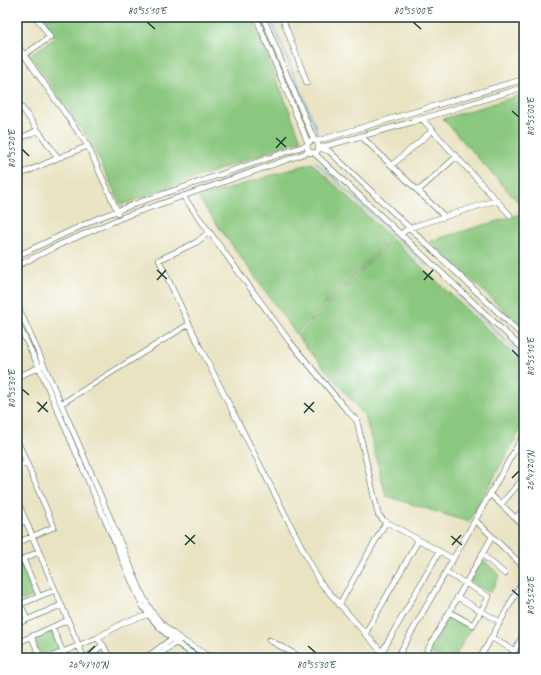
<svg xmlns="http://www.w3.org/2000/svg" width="541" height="675" font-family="Caveat,sans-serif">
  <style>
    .green { fill: #8ac87f; stroke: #54825a }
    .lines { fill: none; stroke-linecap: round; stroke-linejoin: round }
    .stream { stroke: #65a9da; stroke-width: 1.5 }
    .minor-casing { stroke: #3d5649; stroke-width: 6 }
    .minor { stroke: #fff; stroke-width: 5 }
    .ticks { fill: none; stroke: #1f3d34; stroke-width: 1.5 }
    .neatline { fill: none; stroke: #1f3d34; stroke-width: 1.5 }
    .ticks-label { font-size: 10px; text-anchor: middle; fill: #1f3d34 }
  </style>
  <rect width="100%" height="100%" fill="#fff"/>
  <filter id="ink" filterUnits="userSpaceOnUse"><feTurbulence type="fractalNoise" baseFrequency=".025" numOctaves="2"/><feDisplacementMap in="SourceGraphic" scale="8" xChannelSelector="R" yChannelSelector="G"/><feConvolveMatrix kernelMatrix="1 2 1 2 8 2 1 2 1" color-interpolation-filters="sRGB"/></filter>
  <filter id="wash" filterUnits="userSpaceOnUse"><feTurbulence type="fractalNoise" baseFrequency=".012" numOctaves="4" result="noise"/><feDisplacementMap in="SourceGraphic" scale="16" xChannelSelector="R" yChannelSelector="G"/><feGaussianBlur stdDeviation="0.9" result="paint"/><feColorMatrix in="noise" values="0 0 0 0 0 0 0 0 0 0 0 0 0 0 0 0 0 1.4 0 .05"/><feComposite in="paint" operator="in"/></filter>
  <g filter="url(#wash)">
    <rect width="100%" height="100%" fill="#e9e3c2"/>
    <path class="green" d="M 42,17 L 252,17 L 301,140 L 121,205 L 91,143 L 30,55 L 55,38 Z
      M 524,94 L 524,209 L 443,119 Z
      M 312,163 L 391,238 L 296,334 L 198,198 Z
      M 524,213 L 524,329 L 430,241 Z
      M 392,239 L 524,364 L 524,424 L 469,522 L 386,496 L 365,416 L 297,336 Z
      M 482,559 L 500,575 L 490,593 L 469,581 Z
      M 22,562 L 36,595 L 22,601 L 17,591 L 17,564 Z
      M 450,614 L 472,627 L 454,658 L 445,658 L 429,653 Z
      M 51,630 L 60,651 L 43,658 L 34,637 Z"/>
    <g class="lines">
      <path class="stream" d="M 270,17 L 316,128 L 316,133
        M 316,162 L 427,266
        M 457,294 L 524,358"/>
    </g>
  </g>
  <g filter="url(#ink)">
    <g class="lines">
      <g class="minor-casing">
        <path id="minor" d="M 256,17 L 308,143
          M 263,17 L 314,140
          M 282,17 L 307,83
          M 17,45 L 88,146 L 118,213
          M 24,55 L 50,37 L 36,17
          M 17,101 L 58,158
          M 422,119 L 510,215
          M 361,136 L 445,217
          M 17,140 L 38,130
          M 317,141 L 524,79
          M 319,148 L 329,151 L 524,337
          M 319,148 L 412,122 L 524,87
          M 314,153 L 524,350
          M 392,165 L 433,130
          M 17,176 L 58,158 L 88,146
          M 418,191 L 457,156
          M 183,196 L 290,342 L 344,407 L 357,421 L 378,514 L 383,520 L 453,559
          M 209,232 L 197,242 L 159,260 L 200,347 L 319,581 L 387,658
          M 401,234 L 409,228 L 497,200
          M 17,256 L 96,219 L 140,202 L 307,145
          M 17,266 L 61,244 L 126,216 L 309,152 L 311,153 L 317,152 L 319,148 L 317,141 L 312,140 L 308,143 L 307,147 L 309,152
          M 17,304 L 83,454 L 143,596 C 146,601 149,608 153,613 C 167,633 191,646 212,658
          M 17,322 L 39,367 L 142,605 C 157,628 176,645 200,658
          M 17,377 L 42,366
          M 61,404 L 189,324
          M 17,440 L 54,527 L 17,543
          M 519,444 L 524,450
          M 17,467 L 27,463
          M 490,494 L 524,526
          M 17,500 L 84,658
          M 501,504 L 524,478
          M 516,518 L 524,509
          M 475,520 L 524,567
          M 17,524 L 25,521
          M 482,554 L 505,574
          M 23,559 L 39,596
          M 17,562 L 38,552
          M 446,572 L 489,597 L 473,625 L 449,612
          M 17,596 L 27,619
          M 457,597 L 500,622
          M 21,604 L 55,590
          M 339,605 L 386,522
          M 17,624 L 61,605
          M 52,627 L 63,652
          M 365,634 L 418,541
          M 31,636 L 41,658
          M 17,638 L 19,642 L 68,620
          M 97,638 L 125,622 L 148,615
          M 492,638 L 515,651
          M 269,640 L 302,658
          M 382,652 L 439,552
          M 426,653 L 442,658
          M 48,658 L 97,638 L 103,645 L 110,658
          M 86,658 L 103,645
          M 146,658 L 174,637
          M 154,658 L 178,641
          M 397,658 L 524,434
          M 423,658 L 492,537
          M 480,658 L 524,579
          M 510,658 L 524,634"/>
      </g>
      <use href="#minor" class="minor"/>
    </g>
  </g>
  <path class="ticks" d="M 147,22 L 155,29M 413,22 L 421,29M 512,111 L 519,117M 276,138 L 286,147M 276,148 L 286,137M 22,149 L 29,156M 157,270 L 167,279M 423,271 L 433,280M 157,280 L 166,270M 424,280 L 433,270M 512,350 L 519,357M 22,389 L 29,395M 37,402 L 48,412M 304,403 L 314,412M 38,412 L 47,402M 304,413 L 314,402M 512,478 L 519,471M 185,535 L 195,544M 451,536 L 462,545M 185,545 L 195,535M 452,545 L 461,535M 512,590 L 519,596M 308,646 L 316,653M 88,653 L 95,646"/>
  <rect width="541" height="675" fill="none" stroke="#fff" stroke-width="44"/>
  <rect x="22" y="22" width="497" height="631" class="neatline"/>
  <g class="ticks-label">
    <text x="147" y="14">80°55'10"E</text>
    <text x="413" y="14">80°55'00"E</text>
    <text transform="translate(530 117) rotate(-90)" y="4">80°55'00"E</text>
    <text transform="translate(11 149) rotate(-90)" y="4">80°55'20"E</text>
    <text transform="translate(530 357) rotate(-90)" y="4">80°55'10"E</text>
    <text transform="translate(11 389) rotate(-90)" y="4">80°55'30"E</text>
    <text transform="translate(530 471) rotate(-90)" y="4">26°47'20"N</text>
    <text transform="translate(530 596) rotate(-90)" y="4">80°55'20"E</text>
    <text x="88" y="668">26°47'10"N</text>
    <text x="316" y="668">80°55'30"E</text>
  </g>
</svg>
